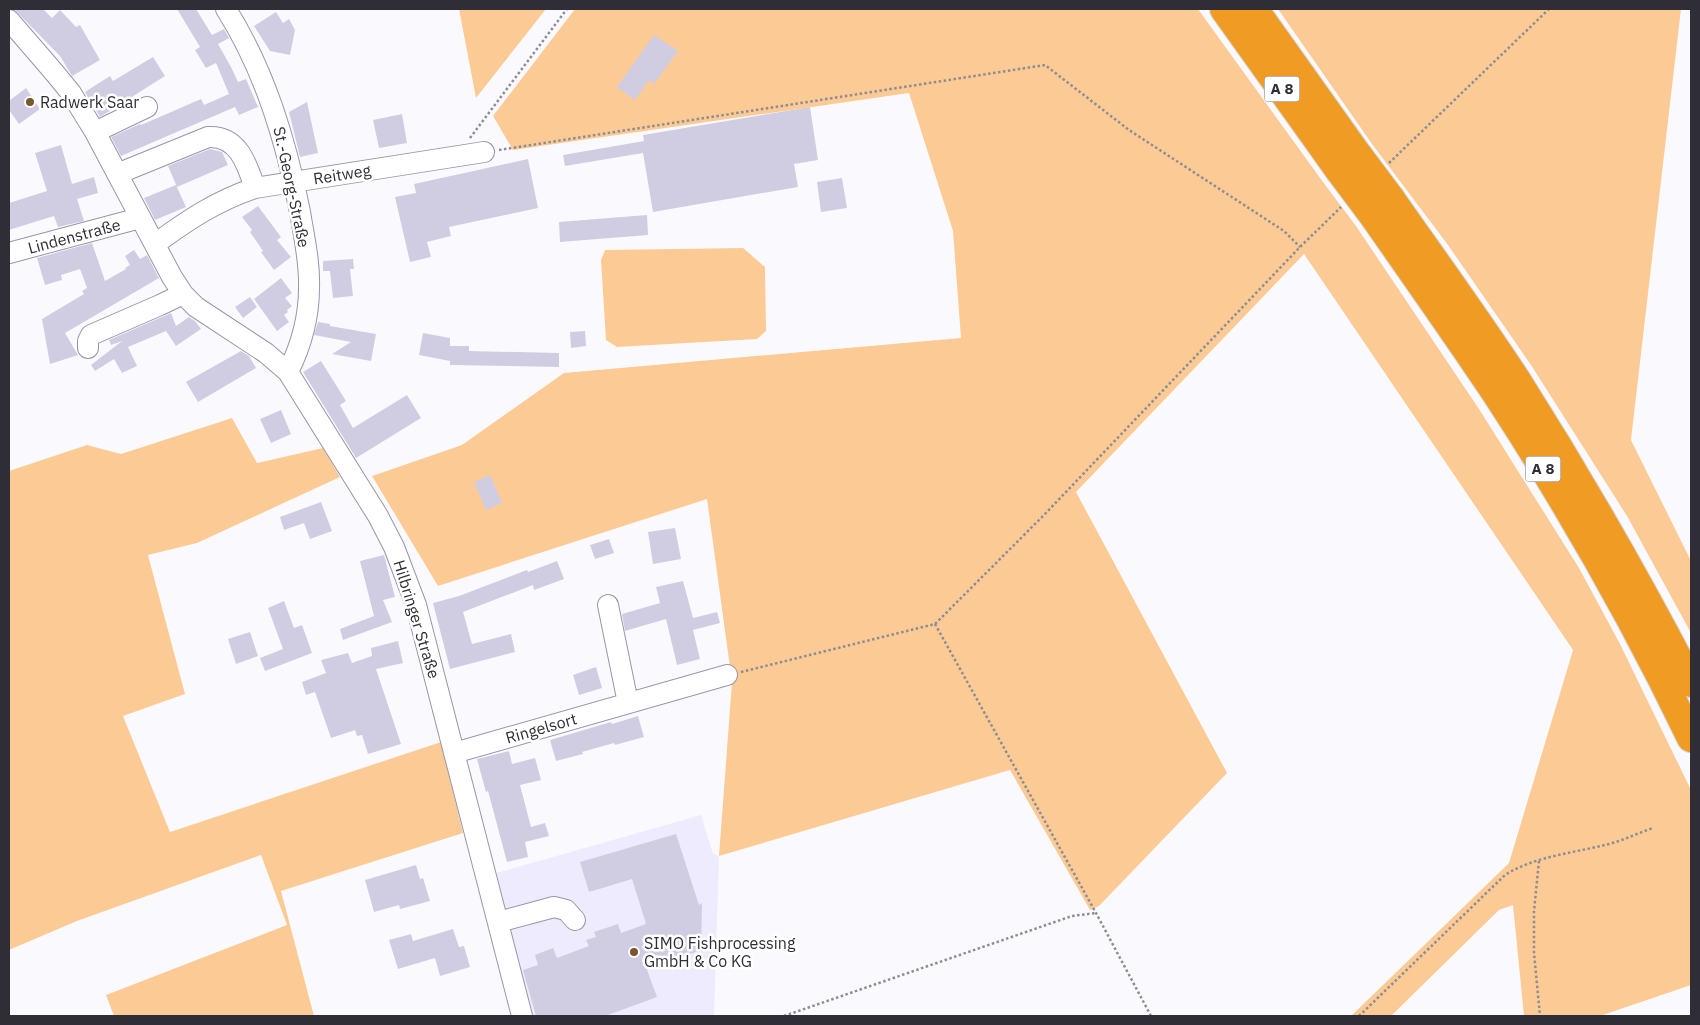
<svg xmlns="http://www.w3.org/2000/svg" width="1700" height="1025" font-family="'IBM Plex Sans',sans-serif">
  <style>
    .built { fill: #edebfd }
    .green { fill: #fccb95 }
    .building { fill: #d0cde3 }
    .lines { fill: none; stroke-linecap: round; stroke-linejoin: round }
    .minor-casing { stroke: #9895a9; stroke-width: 22 }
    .highway-casing { stroke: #d5d5d7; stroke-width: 30 }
    .path { stroke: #8c8c92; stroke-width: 2.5; stroke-dasharray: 2.5 2.5; stroke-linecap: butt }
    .minor { stroke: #fff; stroke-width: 20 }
    .highway { stroke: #ef9b24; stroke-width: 28 }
    .highway-bridge-casing { stroke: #d5d5d7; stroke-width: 30; stroke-linecap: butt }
    .highway-bridge { stroke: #ef9b24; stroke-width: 28 }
    .poi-dot { fill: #78562e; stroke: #fff; stroke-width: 2 }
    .labels { text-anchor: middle; stroke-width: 5; stroke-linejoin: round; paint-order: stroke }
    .shield { fill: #fff; stroke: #6d6d72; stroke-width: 1 }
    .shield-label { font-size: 15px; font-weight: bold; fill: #2f2e36 }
    .poi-label { font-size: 16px; fill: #2f2e36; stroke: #fff; text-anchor: start }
    .street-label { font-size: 16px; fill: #2f2e36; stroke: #fff }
  </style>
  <rect width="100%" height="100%" fill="#fafafe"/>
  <path class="built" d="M 701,815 L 713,854 L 719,856 L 714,1016 L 513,1016 L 493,874 Z"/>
  <path class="green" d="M 459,9 L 546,9 L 476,98 Z
    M 575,9 L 1198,9 L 1323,182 L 1356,226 L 1479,409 L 1579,568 L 1620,644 L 1691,790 L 1691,985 L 1600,1016 L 1524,1016 L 1513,905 L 1499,910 L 1391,1016 L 1351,1016 L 1509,863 L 1573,650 L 1304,254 L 1076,492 L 1227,773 L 1099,906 L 1090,910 L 1010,770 L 719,856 L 732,682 L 707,499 L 438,586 L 372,476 L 462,445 L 564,373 L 961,338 L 953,231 L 909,93 L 513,150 L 493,116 Z
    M 1278,9 L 1681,9 L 1631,440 L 1691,561 L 1691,633 L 1627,516 L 1531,365 L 1448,245 L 1372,144 Z
    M 743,248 L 765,267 L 766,331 L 757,339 L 617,347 L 606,340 L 601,260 L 605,250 Z
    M 232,418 L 257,463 L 323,448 L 340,477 L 197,543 L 148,555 L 185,694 L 123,716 L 170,832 L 441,742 L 463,833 L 281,891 L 314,1016 L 114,1016 L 106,995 L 287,925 L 261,855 L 77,921 L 9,950 L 9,471 L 87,445 L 121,454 Z"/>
  <path class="building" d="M 14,9 L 43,9 L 52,18 L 60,10 L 76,27 L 80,25 L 100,60 L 72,76 L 60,56 Z
    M 177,9 L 196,9 L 212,35 L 224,29 L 229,38 L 218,44 L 231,67 L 238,82 L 246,79 L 258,107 L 239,115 L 235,107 L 121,156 L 111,137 L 140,124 L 141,125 L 201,99 L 204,105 L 229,94 L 216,63 L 206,68 L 195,50 L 200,47 Z
    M 276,12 L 283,23 L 289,19 L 295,30 L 290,55 L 270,51 L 254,26 Z
    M 654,35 L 678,51 L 654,84 L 649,80 L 635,100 L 617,87 Z
    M 153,57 L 165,76 L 100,117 L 85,92 L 110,76 L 113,81 Z
    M 26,88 L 40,109 L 19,124 L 9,110 L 9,101 Z
    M 307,102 L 318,153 L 300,157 L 289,112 Z
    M 810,107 L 818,160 L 794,164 L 798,187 L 653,212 L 643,153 L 565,166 L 563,155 L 644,141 L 643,135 Z
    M 402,114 L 407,143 L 379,148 L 373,120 Z
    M 61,145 L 72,184 L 94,177 L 98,193 L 77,199 L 84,221 L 58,227 L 54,216 L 9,230 L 9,203 L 47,191 L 35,153 Z
    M 210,149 L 222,152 L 228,165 L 177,187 L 168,166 Z
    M 528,159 L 538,208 L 449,227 L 451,236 L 427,242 L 431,257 L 410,262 L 395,197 L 416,193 L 414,184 Z
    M 842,178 L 847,208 L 821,212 L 817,182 Z
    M 176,185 L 186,207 L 155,220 L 144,198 Z
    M 258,206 L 281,237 L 277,240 L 291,257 L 274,270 L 261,252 L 263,251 L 250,232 L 252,230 L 242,217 Z
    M 647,215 L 648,235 L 560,242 L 559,222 Z
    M 92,243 L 105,281 L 126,269 L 125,268 L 130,265 L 125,256 L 134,250 L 140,259 L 147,255 L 159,278 L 65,333 L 78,355 L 50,364 L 42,319 L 84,294 L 82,291 L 87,288 L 80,269 L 61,275 L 62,280 L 45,285 L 37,258 Z
    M 353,259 L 354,269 L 350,269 L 353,296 L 333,298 L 330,271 L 323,271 L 323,261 Z
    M 281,278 L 292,293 L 285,298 L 292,306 L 287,310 L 288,312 L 284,315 L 289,322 L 277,331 L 254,299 Z
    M 250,297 L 257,307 L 243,318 L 235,307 Z
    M 171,313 L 176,326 L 189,317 L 195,321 L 201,329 L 176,346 L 166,331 L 128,347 L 137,366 L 122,373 L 114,359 L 95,371 L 91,365 L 122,341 L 111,345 L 109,340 Z
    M 318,322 L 330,324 L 330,326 L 376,334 L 371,361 L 332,354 L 351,342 L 314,335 Z
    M 585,331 L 586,346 L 571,348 L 570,332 Z
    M 423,333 L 450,338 L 450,346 L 469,346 L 469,351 L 559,353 L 559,367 L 450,365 L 450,361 L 419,355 Z
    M 241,351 L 249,356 L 256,368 L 198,402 L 186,382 Z
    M 321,361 L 346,401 L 340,405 L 353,428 L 407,395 L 421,418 L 356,458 L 303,372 Z
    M 281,410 L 291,434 L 271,443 L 260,419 Z
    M 490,475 L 502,503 L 486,510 L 474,482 Z
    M 321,502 L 332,531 L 310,539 L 304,523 L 284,530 L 280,517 Z
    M 675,528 L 681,559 L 653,564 L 648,532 Z
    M 609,539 L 614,553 L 595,559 L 590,545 Z
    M 384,555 L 395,597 L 383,600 L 392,622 L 343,640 L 340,629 L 374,616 L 360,561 Z
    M 557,561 L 564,579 L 534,590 L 533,585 L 463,612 L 472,644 L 511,634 L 515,652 L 450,669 L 433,603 L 459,596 L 527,570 L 528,572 Z
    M 683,581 L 693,618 L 717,612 L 720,623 L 693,630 L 700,659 L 677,665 L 666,619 L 625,631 L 622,614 L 660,603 L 656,587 Z
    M 284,601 L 294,628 L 302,625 L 312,653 L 265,671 L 260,658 L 283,649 L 268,608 Z
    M 250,632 L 258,656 L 236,664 L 228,639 Z
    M 398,641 L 403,663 L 376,669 L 401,744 L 368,754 L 362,735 L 357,736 L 355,730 L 331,738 L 315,692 L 306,695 L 302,682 L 326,673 L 321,660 L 348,653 L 352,663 L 372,656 L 371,648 Z
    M 596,667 L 602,688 L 579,695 L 573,675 Z
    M 638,716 L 644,737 L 615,745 L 614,743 L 582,752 L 583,754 L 556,761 L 550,740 L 611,722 L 612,724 Z
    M 509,751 L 512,764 L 535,758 L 541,780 L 520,785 L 531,827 L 545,823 L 549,836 L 525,842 L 528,857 L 507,862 L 488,791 L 486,792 L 477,759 Z
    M 676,834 L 699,905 L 702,903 L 701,950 L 647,970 L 657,997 L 605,1016 L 536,1016 L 523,970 L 538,965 L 535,955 L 553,948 L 557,958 L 589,946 L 586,940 L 596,937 L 594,932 L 618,924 L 621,933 L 646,924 L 632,879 L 589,892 L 580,862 Z
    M 416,865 L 420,879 L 423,878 L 430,901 L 400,909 L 399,905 L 374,912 L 365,880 Z
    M 453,929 L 459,947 L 464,946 L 470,967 L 440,976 L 435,958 L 398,969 L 389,940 L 411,934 L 413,941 Z"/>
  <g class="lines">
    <g class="minor-casing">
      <path id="minor" d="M 226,9 C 265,71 286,141 300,212 C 304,237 310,262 309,288 C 309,316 301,346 288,372
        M 9,20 L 53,71 L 71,93 L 95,132 L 172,277 L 183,294 L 196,307 L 266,353 L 288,372 L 378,516 L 394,547 L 416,605 L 522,1016
        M 95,132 L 147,107
        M 117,174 L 208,137 C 238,135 247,164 255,188
        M 155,244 C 188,220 216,201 255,188 L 484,152
        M 9,253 L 140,218
        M 88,348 L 88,341 L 91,335 L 160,305 L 183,294
        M 608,605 L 628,703
        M 454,753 L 727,675
        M 498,922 L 554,907 L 566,910 L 575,920"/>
    </g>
    <g class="highway-casing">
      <path id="highway" d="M 1224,9 L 1339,170
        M 1254,9 L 1358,155
        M 1391,199 C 1433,259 1476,318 1516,379 C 1579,478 1637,579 1691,683
        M 1372,214 C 1413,273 1455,332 1495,392 C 1567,502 1634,619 1691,738"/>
    </g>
    <path class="path" d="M 470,138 L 567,9
      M 499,150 L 1045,65 L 1129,130 L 1284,231 L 1300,247
      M 1389,163 L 1549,9
      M 935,624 L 1096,913 L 1151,1016
      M 741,672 L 935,624 L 1043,516 L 1300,247 L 1341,207
      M 1539,861 L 1534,911 L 1534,953 L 1540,1016
      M 784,1016 L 1072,916 L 1096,913
      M 1359,1016 L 1505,875 C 1535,856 1574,853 1609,844 C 1624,840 1638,833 1653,828"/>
    <use href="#minor" class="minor"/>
    <use href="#highway" class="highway"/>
    <g class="highway-bridge-casing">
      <path id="highway-bridge" d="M 1358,155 L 1391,199
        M 1339,170 L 1372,214"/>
    </g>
    <use href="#highway-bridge" class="highway-bridge"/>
  </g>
  <g class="poi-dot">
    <circle cx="30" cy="102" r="5"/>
    <circle cx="634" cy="952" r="5"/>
  </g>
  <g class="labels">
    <g class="shield">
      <rect x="1264.5" y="76.5" width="35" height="25" rx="4"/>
      <rect x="1525.5" y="456.5" width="35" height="25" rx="4"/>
    </g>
    <g class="shield-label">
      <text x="1282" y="94">A 8</text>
      <text x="1543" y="474">A 8</text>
    </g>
    <g class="poi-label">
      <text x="40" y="108">Radwerk Saar</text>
      <text x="644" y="949">SIMO Fishprocessing<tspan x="644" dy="18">GmbH &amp; Co KG</tspan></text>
    </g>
    <g class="street-label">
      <text transform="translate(342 174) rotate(-9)" y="6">Reitweg</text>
      <text transform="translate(292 187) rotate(78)" y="6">St.-Georg-Straße</text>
      <text transform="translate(74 236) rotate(-15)" y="6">Lindenstraße</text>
      <text transform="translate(417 619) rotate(73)" y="6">Hilbringer Straße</text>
      <text transform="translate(541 728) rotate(-16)" y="6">Ringelsort</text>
    </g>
  </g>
  <rect width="1700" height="1025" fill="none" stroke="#2f2e36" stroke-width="20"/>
</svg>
